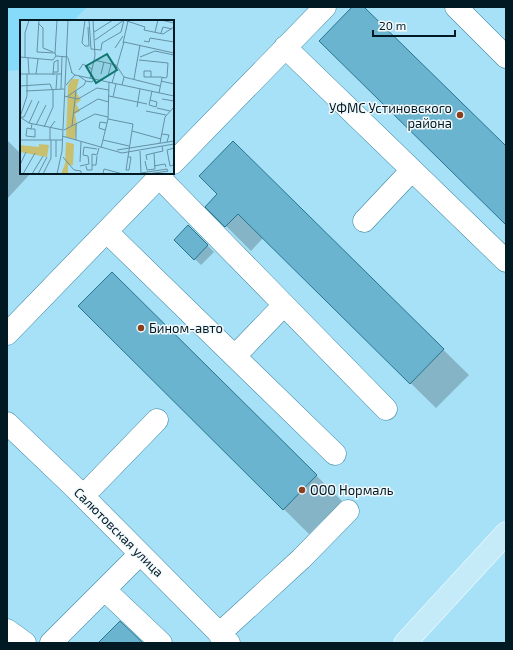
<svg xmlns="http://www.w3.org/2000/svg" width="513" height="650" font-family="'Exo 2',sans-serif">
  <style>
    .built { fill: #86dbfa }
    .shadow { fill: #0003 }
    .building { fill: #6bb4cf; stroke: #28758e }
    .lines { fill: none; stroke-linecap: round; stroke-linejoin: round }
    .minor-casing { stroke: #3a859f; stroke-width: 23 }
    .major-casing { stroke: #fff; stroke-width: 23 }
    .minor { stroke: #fff; stroke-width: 22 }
    .major { stroke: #c5ebf9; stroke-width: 22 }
    .poi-dot { fill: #88401f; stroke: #f2f9fc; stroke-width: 1.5 }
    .labels { text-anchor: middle; stroke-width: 3; stroke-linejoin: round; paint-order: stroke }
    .poi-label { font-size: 13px; fill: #001923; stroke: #f2f9fc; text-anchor: start }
    .street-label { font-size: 13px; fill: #001923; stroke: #f2f9fc }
    .inset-road { fill: none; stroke: #6491a3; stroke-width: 1 }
    .view { fill: #0f766e; fill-opacity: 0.15; stroke: #0f766e; stroke-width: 2 }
    .inset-edge { fill: none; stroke: #001923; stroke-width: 2 }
  </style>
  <rect width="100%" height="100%" fill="#a7e1f8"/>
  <path class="built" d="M 7,7 L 87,7 L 73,21 L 21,21 L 21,70 L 7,71 Z"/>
  <path class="shadow" d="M 7,140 L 21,154 L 21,173 L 31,173 L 7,199 Z
    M 233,143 L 469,375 L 436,408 L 263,238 L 251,251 L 207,207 L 219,194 Z
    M 188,226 L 214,252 L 201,265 L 175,240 Z
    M 112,273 L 342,501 L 309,534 L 79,306 Z"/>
  <path class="building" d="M 352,7 L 364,7 L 506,146 L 506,225 L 319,41 Z
    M 233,141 L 444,349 L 410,384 L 238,214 L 225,227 L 205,207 L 217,194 L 199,176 Z
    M 188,225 L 208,245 L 194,260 L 174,240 Z
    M 112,272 L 317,475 L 283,510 L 78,306 Z
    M 120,621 L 143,643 L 98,643 Z"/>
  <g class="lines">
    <g class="minor-casing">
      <path id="minor" d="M 456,7 L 506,57
        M 285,47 L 506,261
        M 173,163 L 325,7
        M 159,177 L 386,409
        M 364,221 L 412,170
        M 107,232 L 335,454
        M 7,334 L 163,173
        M 235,356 L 284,305
        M 7,423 L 72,485 L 229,643
        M 82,495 L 92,487 L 157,420
        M 105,590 L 161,643
        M 7,630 L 25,643
        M 219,634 L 301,559 L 348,511
        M 51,643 L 140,554"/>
    </g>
    <g class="major-casing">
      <path id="major" d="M 405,643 L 506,533"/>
    </g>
    <use href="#minor" class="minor"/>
    <use href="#major" class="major"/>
  </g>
  <g class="poi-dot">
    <circle cx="460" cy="115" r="4"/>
    <circle cx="141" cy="328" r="4"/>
    <circle cx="302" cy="490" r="4"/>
  </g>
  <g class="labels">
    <g class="poi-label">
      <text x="452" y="113" text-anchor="end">УФМС Устиновского<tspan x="452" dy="15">района</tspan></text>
      <text x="149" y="333">Бином-авто</text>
      <text x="310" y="495">ООО Нормаль</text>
    </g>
    <g class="street-label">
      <text transform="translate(119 532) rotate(45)" y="5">Салютовская улица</text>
    </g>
  </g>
  <g transform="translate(20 20)">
    <rect width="154" height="154" fill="#a7e1f8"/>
    <path d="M 52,59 L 59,59 L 56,72 L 61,80 L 56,84 L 60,91 L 55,94 L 57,104 L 55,119 L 46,117 L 48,65 ZM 46,122 L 54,124 L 53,145 L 48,145 L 48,154 L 41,154 L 45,144 ZM 19,124 L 29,125 L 27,137 L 0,132 L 0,125 L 19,127 Z" fill="#c8c06f"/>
    <path class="inset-road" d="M 19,0 L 17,32 L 35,33 L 36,36M 65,0 L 62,23 L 65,26 L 69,26 L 68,7M 69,0 L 71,29 L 81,30 L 82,23 L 101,12 L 104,0M 141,0 L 154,3M 18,3 L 23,8 L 23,28 L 33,32M 74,12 L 93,0M 135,12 L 138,0M 141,13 L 143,7 L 152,9M 75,20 L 104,0 L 125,7 L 124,10 L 143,14 L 154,7M 124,21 L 129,22 L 130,18 L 154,22M 103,23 L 108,1M 95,28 L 103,16M 35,33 L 37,0M 0,37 L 33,40 L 36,36 L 48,37M 120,37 L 135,31 L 154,35M 5,38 L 5,13 L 9,0M 8,38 L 9,54M 48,38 L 52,53M 74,40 L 96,45 L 104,57M 119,40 L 148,43 L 147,57 L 146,58 L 140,57 L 124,57 L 124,51 L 131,51 L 131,57M 59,50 L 63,44 L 72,49M 33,52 L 38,52 L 38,40 L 34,42 L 33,54 L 33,55M 51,52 L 55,55 L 154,76M 0,54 L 41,54M 7,54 L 7,76 L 0,97 L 9,103 L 43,110M 16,54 L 18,39M 81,54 L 84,42M 59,56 L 66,61 L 72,62 L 74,59M 88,56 L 91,44M 70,58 L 75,36 L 73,0M 114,59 L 120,25M 141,61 L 154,64M 92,63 L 104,22 L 154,33M 46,65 L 55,55M 102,65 L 104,57 L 140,66M 0,66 L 30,64 L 32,69M 36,69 L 37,55M 41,69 L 42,37M 6,71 L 44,69M 139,73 L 142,58M 44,76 L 58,79 L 77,68 L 89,70M 48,76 L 64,65 L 66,61M 89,76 L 127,84M 93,77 L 96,64M 142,79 L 154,81M 130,80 L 137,82 L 136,87 L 129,85 L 132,71M 117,87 L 120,69M 137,88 L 150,91M 126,91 L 146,95M 54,93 L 78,79 L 89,82M 0,97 L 4,97 L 12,80M 88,99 L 113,104 L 106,150 L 109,150 L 111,137 L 108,137M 9,103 L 19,81M 16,105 L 26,85M 52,106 L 56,71M 24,107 L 33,87 L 33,69M 11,109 L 7,108 L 6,116 L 15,117 L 15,109 L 11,109 L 12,104M 44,110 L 75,94 L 88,97M 85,110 L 79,108 L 80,102 L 87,103M 112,111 L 141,119M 142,114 L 149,115 L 147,122M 42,116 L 102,133 L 154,124M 0,120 L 43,120M 30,120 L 30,108 L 35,101M 56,120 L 56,104M 83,120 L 109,126M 140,123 L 145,97 L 154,87M 81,128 L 88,99 L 89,62M 154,128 L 147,130 L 150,146 L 154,145M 97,130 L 154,121M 120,131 L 121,153M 134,133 L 143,131 L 142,126M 36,137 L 36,120M 43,137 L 54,150 L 61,151 L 61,154M 125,141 L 127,150 L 135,149 L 134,133 L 126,135 L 127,140M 60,142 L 61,122M 0,145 L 6,132M 72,145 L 76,145 L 77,136M 60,146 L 69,144 L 68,136 L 63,135 L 64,127 L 77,129M 66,146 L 67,150 L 72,150 L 72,134 L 77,135 L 79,128M 134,146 L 145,144 L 146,147M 121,153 L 147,149 L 148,151M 3,154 L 15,133M 12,154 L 23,136M 18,154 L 27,137M 23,154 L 31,138 L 31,120M 37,154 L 42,131 L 48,0M 83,154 L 84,149 L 103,154M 128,154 L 148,151"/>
    <path class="view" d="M 87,34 L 97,50 L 76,63 L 66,46 Z"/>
    <rect width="154" height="154" class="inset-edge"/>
  </g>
  <rect width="513" height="650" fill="none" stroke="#001923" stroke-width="16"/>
  <path d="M373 30v6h82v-6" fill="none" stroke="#001923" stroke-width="2"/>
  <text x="379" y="30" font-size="12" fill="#001923" stroke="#f2f9fc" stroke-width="3" paint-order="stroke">20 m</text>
</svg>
